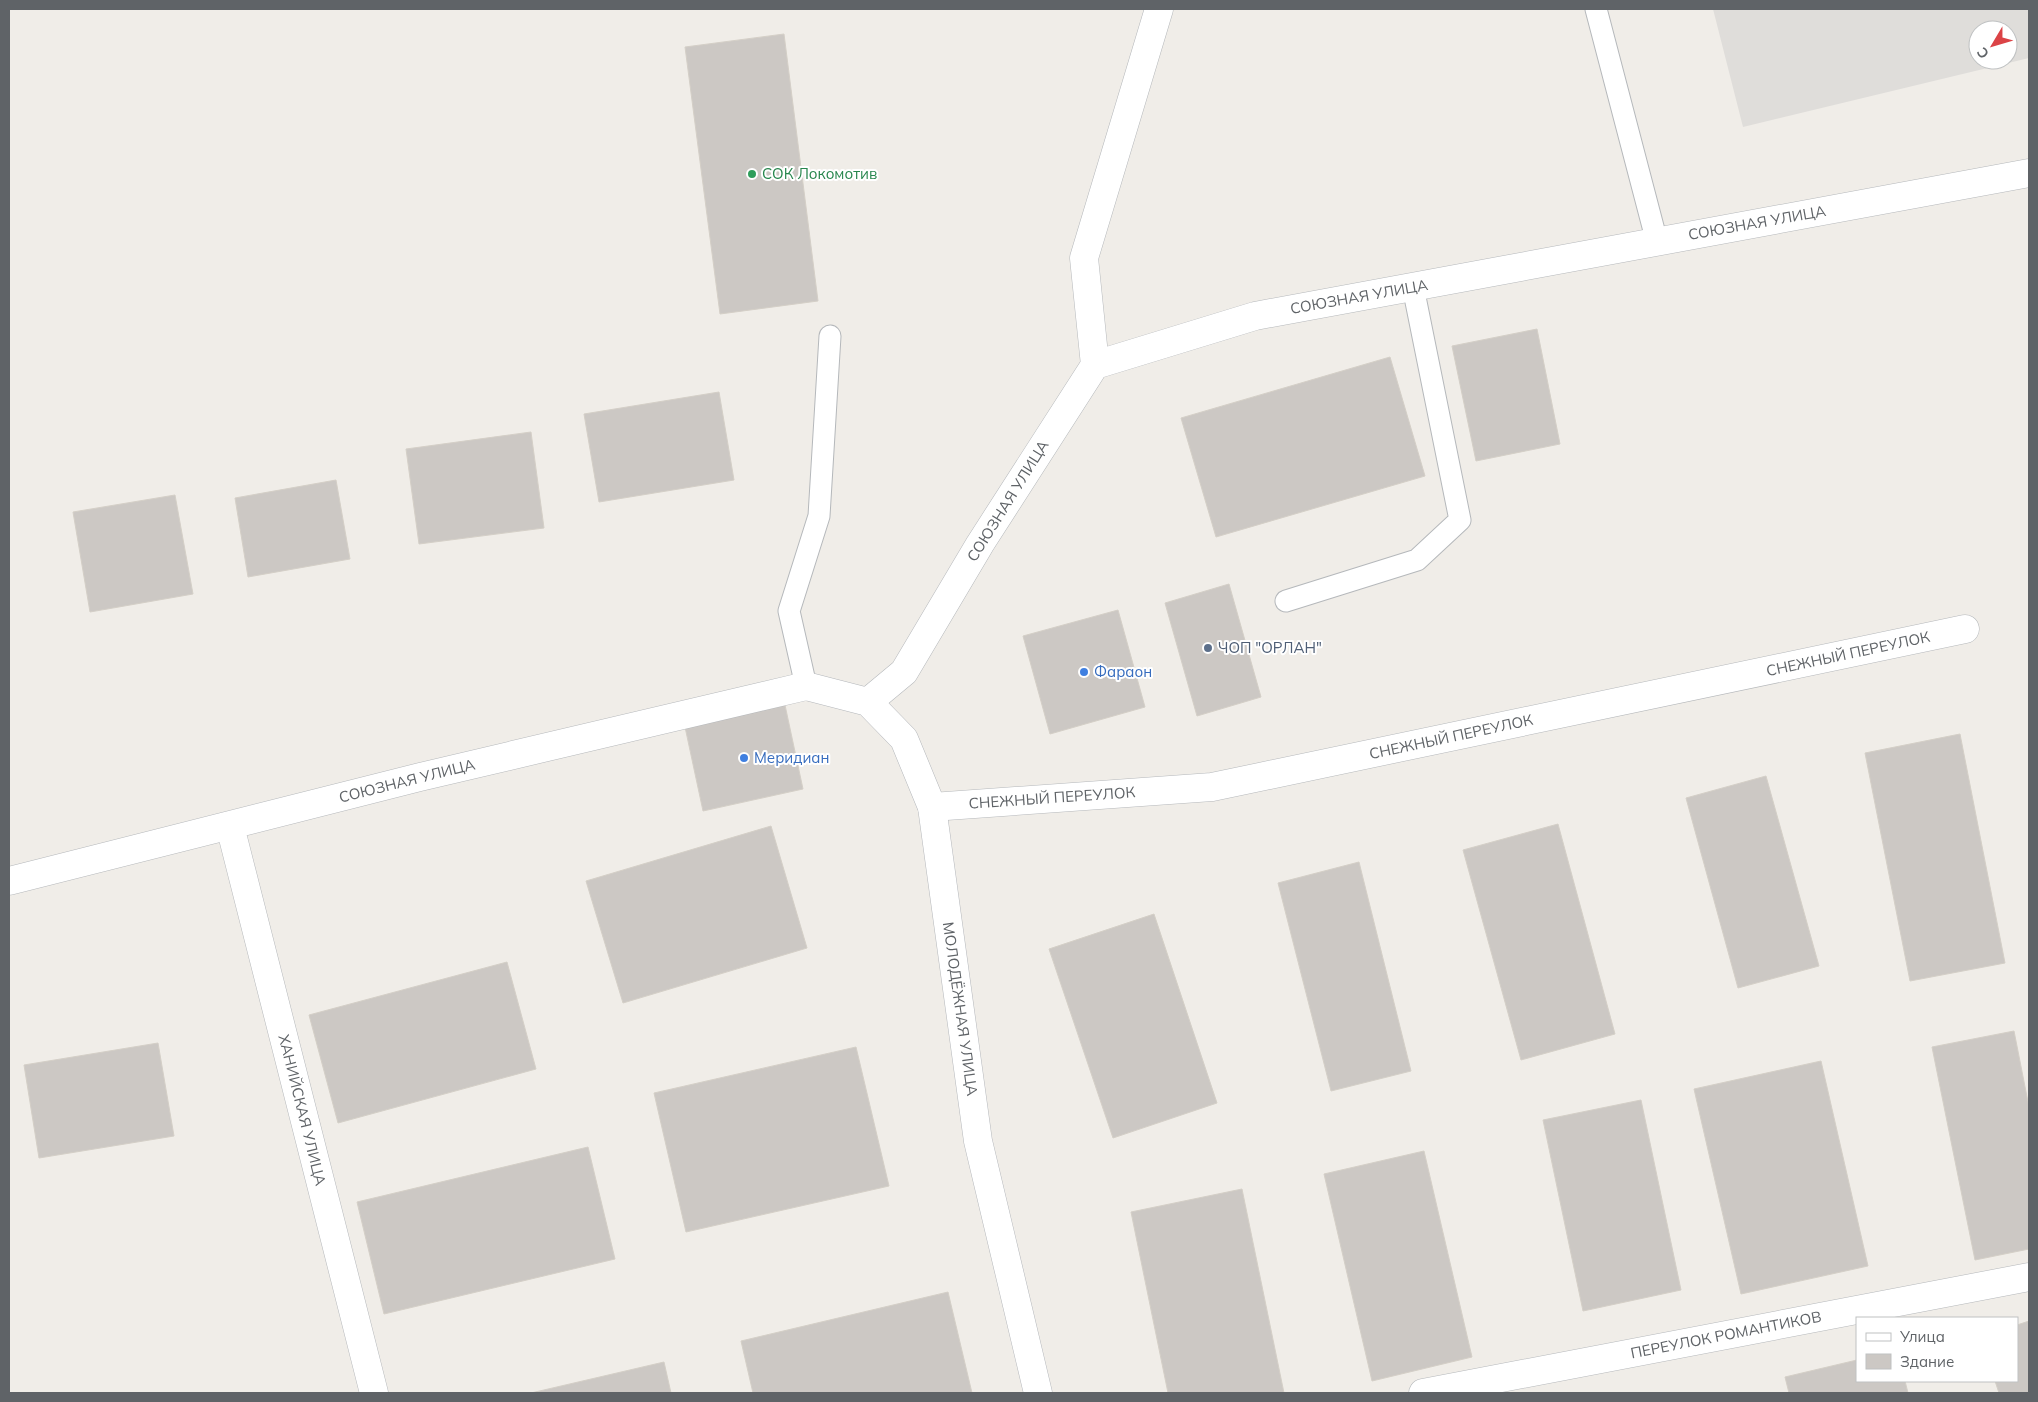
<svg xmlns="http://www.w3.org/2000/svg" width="2038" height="1402" font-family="Mulish,sans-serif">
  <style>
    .industrial { fill: #dfddda; fill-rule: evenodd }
    .building { fill: #ccc8c4; stroke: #d4cfc7 }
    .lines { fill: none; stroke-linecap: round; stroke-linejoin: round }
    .lane-casing { stroke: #b5b8bb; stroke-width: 23 }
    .street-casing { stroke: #b5b8bb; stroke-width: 29 }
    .secondary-casing { stroke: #b4b7bb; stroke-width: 29 }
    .lane { stroke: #fff; stroke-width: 21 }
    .street { stroke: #fff; stroke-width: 28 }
    .secondary { stroke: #fff; stroke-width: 28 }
    .leisure-dot { fill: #2e9e5b; stroke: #fff; stroke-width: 2 }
    .service-dot { fill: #5c6f8a; stroke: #fff; stroke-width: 2 }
    .shop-dot { fill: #3f7fe0; stroke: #fff; stroke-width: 2 }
    .labels { text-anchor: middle; stroke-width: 4; stroke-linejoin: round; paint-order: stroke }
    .leisure-label { font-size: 15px; fill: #27864d; stroke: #fff; text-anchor: start }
    .street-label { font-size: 15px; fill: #5f6367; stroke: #fff }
    .service-label { font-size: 15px; fill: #4e5e75; stroke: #fff; text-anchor: start }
    .shop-label { font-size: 15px; fill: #366cbe; stroke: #fff; text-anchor: start }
  </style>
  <rect width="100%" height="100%" fill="#f0ede8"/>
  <path class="industrial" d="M 1713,9 L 2029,9 L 2029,58 L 1743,127 ZM 1978,30 L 2008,30 L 2008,60 L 1978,60 Z"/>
  <path class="building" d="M 784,34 L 818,301 L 720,314 L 685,47 Z
    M 1537,329 L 1560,444 L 1476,461 L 1452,346 Z
    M 1390,357 L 1425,476 L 1216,537 L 1181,418 Z
    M 719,392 L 734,480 L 599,502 L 584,414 Z
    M 531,432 L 544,528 L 419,544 L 406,449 Z
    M 336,480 L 350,559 L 248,577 L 235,498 Z
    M 175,495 L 193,594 L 90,612 L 73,512 Z
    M 1229,584 L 1261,697 L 1197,716 L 1165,603 Z
    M 1118,610 L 1145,707 L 1050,734 L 1023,636 Z
    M 785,705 L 803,789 L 703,811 L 685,727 Z
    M 1960,734 L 2005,963 L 1910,981 L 1865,753 Z
    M 1766,776 L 1819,966 L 1738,988 L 1686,798 Z
    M 1558,824 L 1615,1034 L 1521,1060 L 1463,850 Z
    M 771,826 L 807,948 L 623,1003 L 586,881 Z
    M 1359,862 L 1411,1071 L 1331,1091 L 1278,883 Z
    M 1154,914 L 1217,1103 L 1113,1138 L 1049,949 Z
    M 507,962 L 536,1069 L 338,1123 L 309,1015 Z
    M 2014,1031 L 2029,1107 L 2029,1249 L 1975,1260 L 1932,1047 Z
    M 158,1043 L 174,1136 L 39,1158 L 24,1065 Z
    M 856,1047 L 889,1186 L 686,1232 L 654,1093 Z
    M 1821,1061 L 1868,1266 L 1741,1294 L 1694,1089 Z
    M 1641,1100 L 1681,1290 L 1583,1311 L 1543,1120 Z
    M 588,1147 L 615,1259 L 384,1314 L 357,1202 Z
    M 1424,1151 L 1472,1357 L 1372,1381 L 1324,1174 Z
    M 1242,1189 L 1284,1393 L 1168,1393 L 1131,1212 Z
    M 948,1292 L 972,1393 L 753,1393 L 741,1341 Z
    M 2029,1321 L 2029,1393 L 1999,1393 L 1995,1381 L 2017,1381 L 2017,1325 Z
    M 1857,1360 L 1857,1381 L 1905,1381 L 1908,1393 L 1789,1393 L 1785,1377 Z
    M 664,1362 L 671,1393 L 531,1393 Z"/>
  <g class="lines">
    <g class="lane-casing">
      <path id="lane" d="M 1596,9 L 1657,242
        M 1286,601 L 1417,560 L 1460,520 L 1413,287
        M 806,686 L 789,611 L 819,516 L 830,336"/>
    </g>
    <g class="street-casing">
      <path id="street" d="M 1095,365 L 1084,258 L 1159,9
        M 868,702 L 904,672 L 980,544 L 1095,365 L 1255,316 L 2029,173
        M 932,807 L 1212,787 L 1965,629
        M 230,826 L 374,1393
        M 9,881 L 420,777 L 806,686
        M 1423,1393 L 2029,1277"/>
    </g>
    <g class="secondary-casing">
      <path id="secondary" d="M 806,686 L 868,702 L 904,739 L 932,807 L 978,1141 L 1038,1393"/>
    </g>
    <use href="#lane" class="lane"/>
    <use href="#street" class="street"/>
    <use href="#secondary" class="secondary"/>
  </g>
  <circle class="leisure-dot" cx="752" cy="174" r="5"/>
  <circle class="service-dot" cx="1208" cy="648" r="5"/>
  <g class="shop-dot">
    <circle cx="1084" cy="672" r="5"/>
    <circle cx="744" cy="758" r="5"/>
  </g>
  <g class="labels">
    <g class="leisure-label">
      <text x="762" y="179">СОК Локомотив</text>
    </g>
    <g class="street-label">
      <text transform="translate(1757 223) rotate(-10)" y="5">СОЮЗНАЯ УЛИЦА</text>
      <text transform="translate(1359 297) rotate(-10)" y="5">СОЮЗНАЯ УЛИЦА</text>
      <text transform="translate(1008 501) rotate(-58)" y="5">СОЮЗНАЯ УЛИЦА</text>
      <text transform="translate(1848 654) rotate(-12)" y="5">СНЕЖНЫЙ ПЕРЕУЛОК</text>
      <text transform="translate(1451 737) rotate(-12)" y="5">СНЕЖНЫЙ ПЕРЕУЛОК</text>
      <text transform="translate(407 781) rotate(-14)" y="5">СОЮЗНАЯ УЛИЦА</text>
      <text transform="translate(1052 798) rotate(-4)" y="5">СНЕЖНЫЙ ПЕРЕУЛОК</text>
      <text transform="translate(960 1009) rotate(82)" y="5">МОЛОДЁЖНАЯ УЛИЦА</text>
      <text transform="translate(302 1110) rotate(76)" y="5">ХАНИЙСКАЯ УЛИЦА</text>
      <text transform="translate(1726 1335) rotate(-11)" y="5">ПЕРЕУЛОК РОМАНТИКОВ</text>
    </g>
    <g class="service-label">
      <text x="1218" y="653">ЧОП "ОРЛАН"</text>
    </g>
    <g class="shop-label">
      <text x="1094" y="677">Фараон</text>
      <text x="754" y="763">Меридиан</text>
    </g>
  </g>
  <rect width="2038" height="1402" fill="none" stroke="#5f6367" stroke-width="20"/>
  <rect x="1856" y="1317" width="162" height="65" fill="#ffffff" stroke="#bfc1c2"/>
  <rect x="1866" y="1333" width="25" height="8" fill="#ffffff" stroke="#bfc1c2"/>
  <text x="1900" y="1342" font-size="15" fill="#5f6367">Улица</text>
  <rect x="1866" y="1354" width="25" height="15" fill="#ccc8c4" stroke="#bfc1c2"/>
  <text x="1900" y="1367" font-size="15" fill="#5f6367">Здание</text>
  <g transform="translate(1993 45) rotate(232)"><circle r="24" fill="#ffffff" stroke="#bfc1c2"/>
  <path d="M0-4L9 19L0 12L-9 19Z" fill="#db4346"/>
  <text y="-8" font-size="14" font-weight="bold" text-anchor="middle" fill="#5f6367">С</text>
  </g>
</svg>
